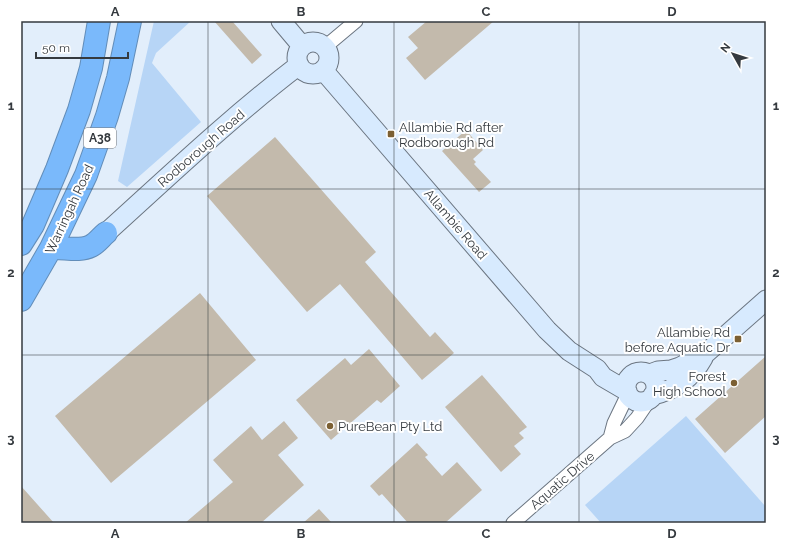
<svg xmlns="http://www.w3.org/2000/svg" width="787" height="544" font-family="Raleway,sans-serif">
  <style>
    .green { fill: #b7d5f6 }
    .building { fill: #c3baac }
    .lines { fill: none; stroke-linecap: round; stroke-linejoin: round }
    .street-casing { stroke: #6b7581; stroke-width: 15 }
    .secondary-casing { stroke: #6b7581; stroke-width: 21 }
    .highway-casing { stroke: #628db9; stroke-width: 24 }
    .street { stroke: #fff; stroke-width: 13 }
    .secondary { stroke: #d7eafe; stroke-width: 19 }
    .highway { stroke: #7ab9fb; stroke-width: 22 }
    .grid { fill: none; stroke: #353a3f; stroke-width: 1; stroke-opacity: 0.55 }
    .poi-dot { fill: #7c6033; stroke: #fff; stroke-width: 1.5 }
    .labels { text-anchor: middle; stroke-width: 4; stroke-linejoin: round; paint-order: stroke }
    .shield { fill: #fff; stroke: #727579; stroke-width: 1 }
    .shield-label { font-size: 12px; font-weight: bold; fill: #353a3f }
    .poi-label { font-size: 13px; fill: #353a3f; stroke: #fff; text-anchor: start }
    .street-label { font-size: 13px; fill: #353a3f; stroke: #fff }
    .neatline { fill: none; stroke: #353a3f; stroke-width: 1.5 }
    .grid-label { font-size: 13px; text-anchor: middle; font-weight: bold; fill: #353a3f }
  </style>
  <rect width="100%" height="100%" fill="#e2eefb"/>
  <path class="green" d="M 154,21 L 191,21 L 156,53 L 152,63 L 201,122 L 127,187 L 118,181 Z
    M 686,416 L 766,507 L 766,523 L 601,523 L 585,505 Z"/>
  <path class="building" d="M 214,21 L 232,21 L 262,55 L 252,64 Z
    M 427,21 L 494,21 L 425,80 L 406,58 L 418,48 L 408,37 Z
    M 466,130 L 483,150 L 473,159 L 476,162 L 474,164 L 491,182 L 479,192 L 442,151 Z
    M 275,137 L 376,252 L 365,262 L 430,337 L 435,332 L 454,353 L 422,380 L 340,284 L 307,312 L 207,196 Z
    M 200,293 L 256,360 L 111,483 L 55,416 Z
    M 369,349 L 400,386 L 381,403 L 377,400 L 331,440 L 296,400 L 345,358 L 351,365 Z
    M 766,356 L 766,416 L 725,453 L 695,419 Z
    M 482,375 L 527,427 L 519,433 L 524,438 L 514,446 L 521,454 L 501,472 L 445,407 Z
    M 284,421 L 298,438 L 278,455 L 304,485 L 261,523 L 185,523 L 233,482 L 213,460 L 251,426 L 262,440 Z
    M 417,443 L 428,455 L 425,457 L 442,476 L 457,462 L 482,490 L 445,523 L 408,523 L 382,494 L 379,496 L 370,486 Z
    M 21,486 L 54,523 L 21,523 Z
    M 319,509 L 332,523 L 303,523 Z"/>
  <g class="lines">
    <g class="street-casing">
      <path id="street" d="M 325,47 L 356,21
        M 610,438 L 614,423 L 628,394
        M 513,523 L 610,438 L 625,431 L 637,418 L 650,399"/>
    </g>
    <g class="secondary-casing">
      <path id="secondary" d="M 281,21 L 302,46
        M297 58a16 16 0 1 1 32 0a16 16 0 1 1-32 0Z
        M 323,70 L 547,330 L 569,351 L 597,369 L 603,377 L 627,391
        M 106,233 C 169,176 231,117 299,65
        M626 387a15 15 0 1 1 30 0a15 15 0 1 1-30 0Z
        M 650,374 L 658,371 L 671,370 L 680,367 L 705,354 L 766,300
        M 653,395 C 675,390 692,378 703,358"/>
    </g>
    <g class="highway-casing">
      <path id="highway" d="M 21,244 L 33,225 L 57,169 L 79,110 L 91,68 L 99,21
        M 51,248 C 64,247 79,252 91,246 C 97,243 101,237 106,233
        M 21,300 L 51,248 L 86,175 L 107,116 L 118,78 L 130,21"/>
    </g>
    <use href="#street" class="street"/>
    <use href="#secondary" class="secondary"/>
    <use href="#highway" class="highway"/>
  </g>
  <path class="grid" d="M 208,21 L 208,523M 394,21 L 394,523M 579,21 L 579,523M 21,189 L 766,189M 21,355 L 766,355"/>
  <g class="poi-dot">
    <rect x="387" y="130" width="8" height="8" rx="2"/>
    <rect x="734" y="335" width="8" height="8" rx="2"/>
    <circle cx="734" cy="383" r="4"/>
    <circle cx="330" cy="426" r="4"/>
  </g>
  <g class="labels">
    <rect class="shield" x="84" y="128" width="32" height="20" rx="3"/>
    <g class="shield-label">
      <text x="100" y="142">A38</text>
    </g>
    <g class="poi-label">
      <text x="399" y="132">Allambie Rd after<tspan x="399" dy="15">Rodborough Rd</tspan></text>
      <text x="730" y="337" text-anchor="end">Allambie Rd<tspan x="730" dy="15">before Aquatic Dr</tspan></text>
      <text x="726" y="381" text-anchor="end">Forest<tspan x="726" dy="15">High School</tspan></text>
      <text x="338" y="431">PureBean Pty Ltd</text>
    </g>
    <g class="street-label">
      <text transform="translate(201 148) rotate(-41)" y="5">Rodborough Road</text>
      <text transform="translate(69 209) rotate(-65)" y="5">Warringah Road</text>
      <text transform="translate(456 224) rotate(49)" y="5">Allambie Road</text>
      <text transform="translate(562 480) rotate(-41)" y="5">Aquatic Drive</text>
    </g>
  </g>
  <rect width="787" height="544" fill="none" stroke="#ffffff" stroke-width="44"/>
  <g transform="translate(733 54) rotate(309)" stroke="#ffffff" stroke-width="3" paint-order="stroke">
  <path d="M0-3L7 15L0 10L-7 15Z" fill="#353a3f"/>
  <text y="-6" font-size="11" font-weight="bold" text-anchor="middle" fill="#353a3f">N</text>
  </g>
  <path d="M36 52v6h92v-6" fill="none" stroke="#353a3f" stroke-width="2"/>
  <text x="42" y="52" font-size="12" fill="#353a3f" stroke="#ffffff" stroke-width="3" paint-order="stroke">50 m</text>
  <rect x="22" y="22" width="743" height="500" class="neatline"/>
  <g class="grid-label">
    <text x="115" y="16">A</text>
    <text x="301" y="16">B</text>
    <text x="486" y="16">C</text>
    <text x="672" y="16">D</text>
    <text x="11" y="110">1</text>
    <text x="776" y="110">1</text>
    <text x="11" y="277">2</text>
    <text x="776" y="277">2</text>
    <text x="11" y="443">3</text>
    <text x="776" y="443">3</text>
    <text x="115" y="538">A</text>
    <text x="301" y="538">B</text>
    <text x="486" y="538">C</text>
    <text x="672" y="538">D</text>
  </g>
</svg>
